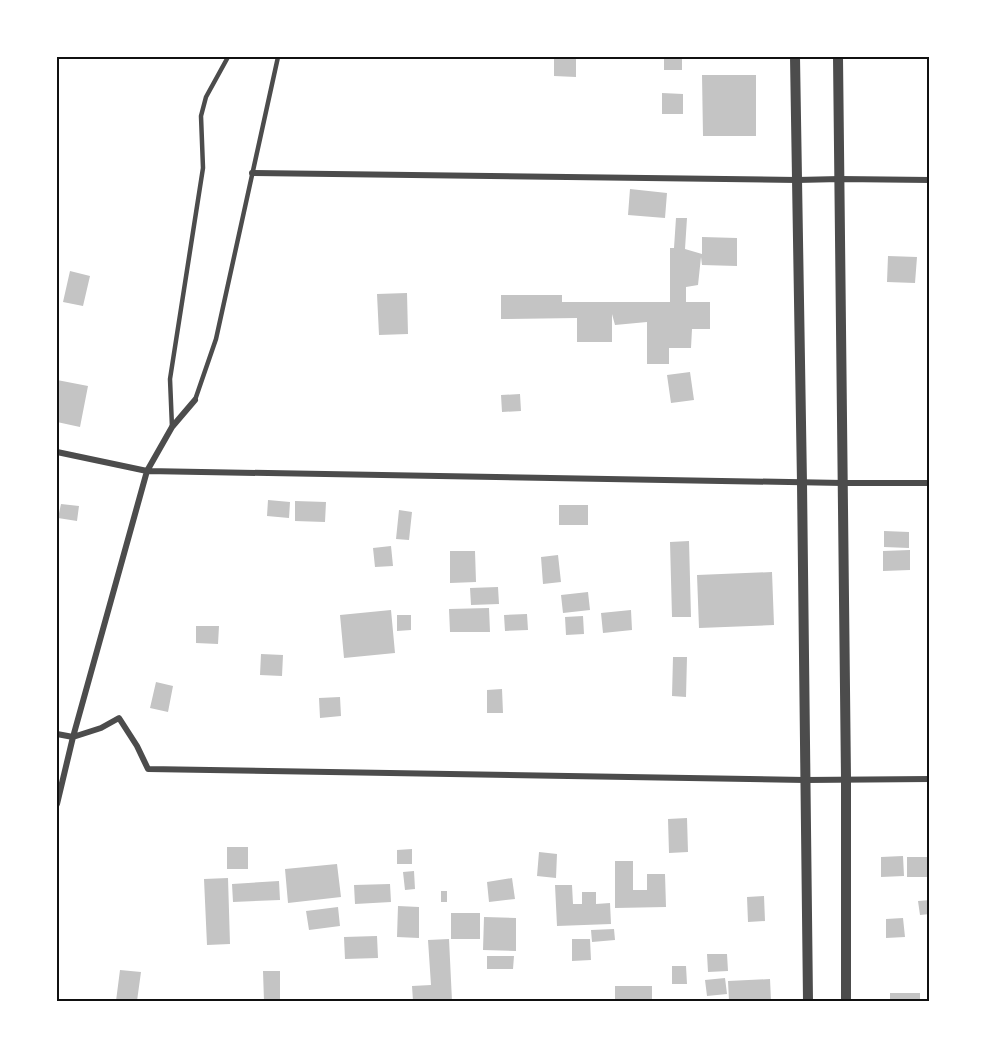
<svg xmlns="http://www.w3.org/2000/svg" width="987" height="1058" font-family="Overpass,sans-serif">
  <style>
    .building { fill: #c4c4c4 }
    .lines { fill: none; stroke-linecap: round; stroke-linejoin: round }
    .service { stroke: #4c4c4c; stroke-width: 4.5 }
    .minor { stroke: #4c4c4c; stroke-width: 6 }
    .tertiary { stroke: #4c4c4c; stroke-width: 10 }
    .neatline { fill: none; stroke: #111; stroke-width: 2 }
  </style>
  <rect width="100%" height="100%" fill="#fff"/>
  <path class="building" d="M 554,57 L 576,57 L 576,77 L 554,76 Z
    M 664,57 L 682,57 L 682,70 L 664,70 Z
    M 702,75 L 756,75 L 756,136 L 703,136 Z
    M 662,93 L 683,94 L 683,114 L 662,114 Z
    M 630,189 L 667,193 L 665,218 L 628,215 Z
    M 676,218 L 687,218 L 685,249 L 702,254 L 702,237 L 737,238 L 737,266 L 702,265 L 701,257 L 698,285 L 686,287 L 686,302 L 710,302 L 710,329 L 692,329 L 691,348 L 669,348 L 669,364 L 647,364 L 647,322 L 615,325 L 612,314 L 612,342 L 577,342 L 577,318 L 501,319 L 501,295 L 562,295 L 562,302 L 670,302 L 670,248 L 674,248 Z
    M 888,256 L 917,257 L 915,283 L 887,282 Z
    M 70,271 L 90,276 L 83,306 L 63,302 Z
    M 407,293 L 408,334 L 379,335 L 377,294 Z
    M 690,372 L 694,400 L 671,403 L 667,375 Z
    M 57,380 L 88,386 L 80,427 L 57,422 Z
    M 520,394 L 521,411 L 502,412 L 501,395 Z
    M 268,500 L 290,502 L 289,518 L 267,516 Z
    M 295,501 L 326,502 L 325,522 L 295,521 Z
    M 61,504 L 79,506 L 77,521 L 58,518 Z
    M 559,505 L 588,505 L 588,525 L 559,525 Z
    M 399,510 L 412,512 L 409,540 L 396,539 Z
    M 884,531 L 909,532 L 909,548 L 884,547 Z
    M 689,541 L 691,617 L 672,617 L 670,542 Z
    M 391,546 L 393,566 L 375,567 L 373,548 Z
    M 910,550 L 910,570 L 883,571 L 883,551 Z
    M 450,551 L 475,551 L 476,582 L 450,583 Z
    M 558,555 L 561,582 L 543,584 L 541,557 Z
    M 772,572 L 774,625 L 699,628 L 697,575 Z
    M 498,587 L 499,604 L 471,605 L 470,588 Z
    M 588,592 L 590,610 L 563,613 L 561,595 Z
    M 489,608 L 490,632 L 450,632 L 449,609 Z
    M 391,610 L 395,653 L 344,658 L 340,615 Z
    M 631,610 L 632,630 L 603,633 L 601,613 Z
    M 527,614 L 528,630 L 505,631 L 504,615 Z
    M 397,615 L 411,615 L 411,630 L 397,631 Z
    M 583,616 L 584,634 L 566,635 L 565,617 Z
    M 196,626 L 219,626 L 218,644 L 196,643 Z
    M 261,654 L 283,655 L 282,676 L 260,675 Z
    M 673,657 L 687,657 L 686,697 L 672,696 Z
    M 156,682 L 173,686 L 168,712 L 150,708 Z
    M 502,689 L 503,713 L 487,713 L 487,690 Z
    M 340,697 L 341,716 L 320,718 L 319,698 Z
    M 687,818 L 688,852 L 669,853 L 668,819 Z
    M 227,847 L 248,847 L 248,869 L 227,869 Z
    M 412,849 L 412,864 L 397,864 L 397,850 Z
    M 539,852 L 557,854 L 556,878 L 537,876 Z
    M 903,856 L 904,876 L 881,877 L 881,857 Z
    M 907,857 L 927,857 L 927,877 L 907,877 Z
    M 615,861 L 633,861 L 633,890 L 647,890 L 647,874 L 665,874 L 666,907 L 615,908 Z
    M 337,864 L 341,897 L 288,903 L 285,869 Z
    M 414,871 L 415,889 L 405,890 L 403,872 Z
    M 228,878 L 230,944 L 207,945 L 204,879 Z
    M 512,878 L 515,899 L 489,902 L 487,882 Z
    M 279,881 L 280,900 L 233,902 L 232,884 Z
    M 390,884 L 391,902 L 355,904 L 354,885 Z
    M 555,885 L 572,885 L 573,904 L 582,904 L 582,892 L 596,892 L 596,904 L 610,903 L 611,924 L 557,926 Z
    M 441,891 L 447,891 L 447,902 L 441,902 Z
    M 764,896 L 765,921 L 748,922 L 747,897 Z
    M 930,900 L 930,914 L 920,915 L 918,901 Z
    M 398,906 L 419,907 L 419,938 L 397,937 Z
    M 338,907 L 340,926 L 309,930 L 306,911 Z
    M 451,913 L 480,913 L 480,939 L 451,939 Z
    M 484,917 L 516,918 L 516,951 L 483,950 Z
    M 903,918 L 905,937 L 886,938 L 886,919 Z
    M 614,929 L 615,940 L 592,942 L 591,930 Z
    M 377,936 L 378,958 L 345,959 L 344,937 Z
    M 449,939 L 452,1001 L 413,1001 L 412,986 L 431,985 L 428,940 Z
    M 572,939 L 590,939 L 591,960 L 572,961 Z
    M 707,954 L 727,954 L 728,971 L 708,972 Z
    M 487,956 L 514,956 L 513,969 L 487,969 Z
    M 672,966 L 686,966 L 687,984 L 672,984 Z
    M 120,970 L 141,972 L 137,1001 L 116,1001 Z
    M 263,971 L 280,971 L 280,1001 L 264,1001 Z
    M 725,978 L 727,994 L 707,996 L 705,980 Z
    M 770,979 L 771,1001 L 729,1001 L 728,981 Z
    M 615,986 L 652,986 L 652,1001 L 615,1001 Z
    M 890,993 L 920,993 L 920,1001 L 890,1001 Z"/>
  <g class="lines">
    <path class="service" d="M 195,400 L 216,339 L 278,57
      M 172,427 L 170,379 L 203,168 L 201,116 L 206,97 L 228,57"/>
    <path class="minor" d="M 252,173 L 797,180 L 840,179 L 930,180
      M 57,452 L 147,471 L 843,483 L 930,483
      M 57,734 L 73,737 L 101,728 L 119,718 L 137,746 L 148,769 L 805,780 L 930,779
      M 57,804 L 73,737 L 147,471 L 172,427 L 195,400"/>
    <path class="tertiary" d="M 795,57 L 802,483 L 808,1001
      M 838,57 L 846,779 L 846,1001"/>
  </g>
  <rect width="987" height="1058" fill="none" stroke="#ffffff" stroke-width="117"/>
  <rect x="58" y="58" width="870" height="942" class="neatline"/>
</svg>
